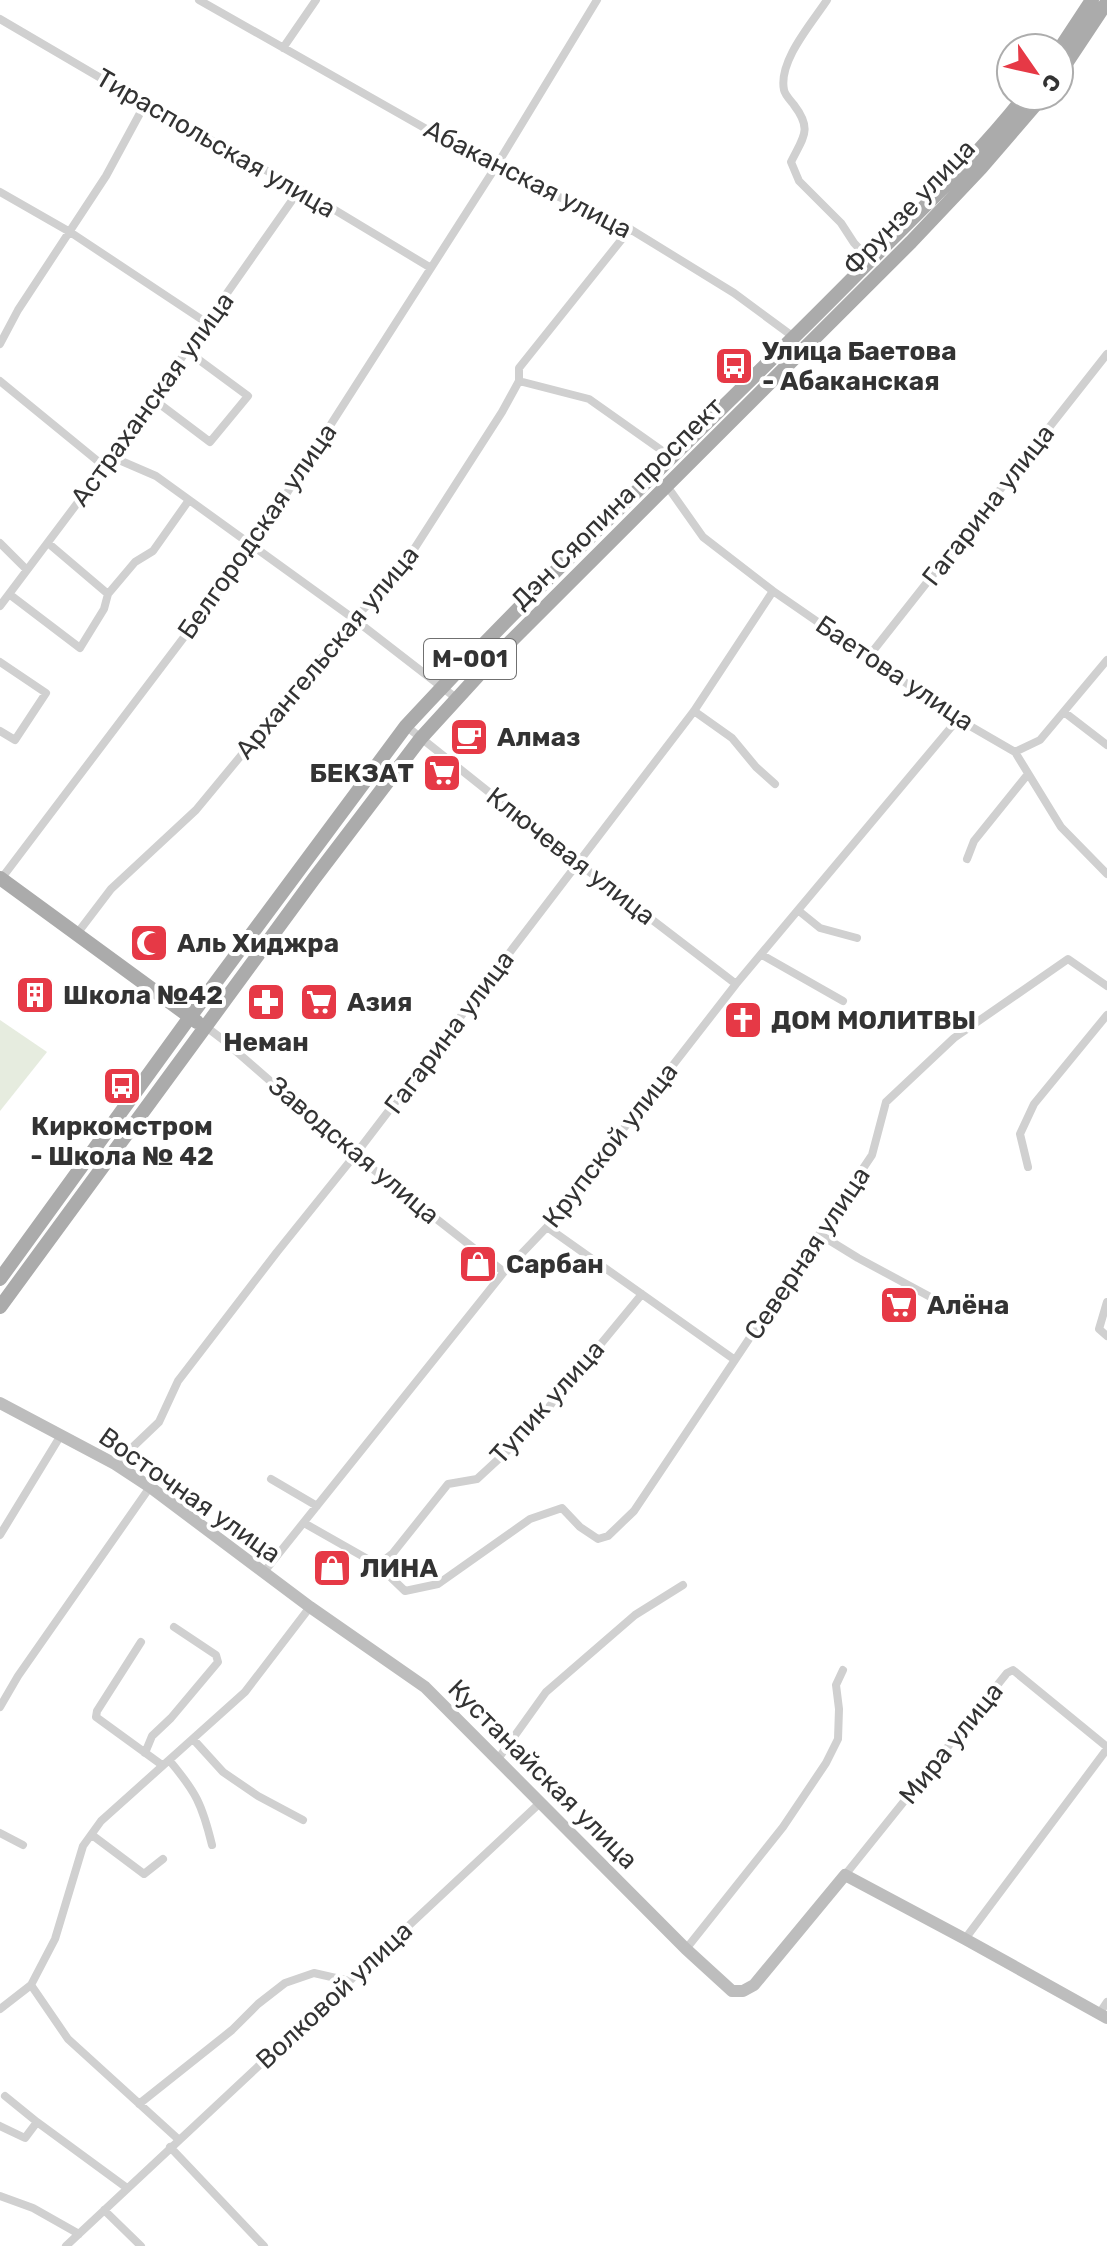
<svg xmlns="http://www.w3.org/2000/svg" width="1107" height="2246" font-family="Rubik,sans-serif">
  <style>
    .green { fill: #e6ecdf }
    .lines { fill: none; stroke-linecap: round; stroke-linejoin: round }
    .street { stroke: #d0d0d0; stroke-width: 8 }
    .secondary { stroke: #bdbdbd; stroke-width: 12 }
    .primary { stroke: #ababab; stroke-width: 14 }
    .labels { text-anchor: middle; stroke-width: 8; stroke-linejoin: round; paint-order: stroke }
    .shield { fill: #fff; stroke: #707070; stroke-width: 2 }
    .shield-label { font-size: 24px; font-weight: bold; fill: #333 }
    .street-label { font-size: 26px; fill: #333; stroke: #fff }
    .poi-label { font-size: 26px; font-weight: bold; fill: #333; stroke: #fff; text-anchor: start }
  </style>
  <rect width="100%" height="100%" fill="#fff"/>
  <path class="green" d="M 0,1020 L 47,1052 L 0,1111 Z"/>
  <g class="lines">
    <path class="street" d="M 199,0 L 495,168 L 630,229 L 734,293 L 795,338
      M 827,0 C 812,23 778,61 784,90 C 785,95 791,101 794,105 C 813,130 803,137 791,162 L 799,181 L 841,223 L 854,243 L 870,260
      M 0,19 L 145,104 L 300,189 L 431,268
      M 283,48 L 316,0
      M 0,192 L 70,232 L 207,323
      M 0,344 L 18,310 L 106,176 L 145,104
      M 0,381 L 105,467
      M 519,381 L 589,399 L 671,457
      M 153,399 L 210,442 L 248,396 L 187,351
      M 112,457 L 156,476 L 354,619 L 456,698
      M 667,486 L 703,537 L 773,591 L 958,719 L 1015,752 L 1061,827 L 1107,874
      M 0,543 L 27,570
      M 48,543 L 108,594 L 135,562 L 153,551 L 189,500
      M 9,594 L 80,648 L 104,609 L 108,594
      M 0,606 L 112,457 L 300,189
      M 869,656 L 1107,354
      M 0,662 L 46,693 L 15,740 L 0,731
      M 694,711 L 732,738 L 756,767 L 775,784
      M 1064,712 L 1107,745
      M 406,726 L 578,863 L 736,984
      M 1015,752 L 1040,740 L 1107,660
      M 967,859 L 974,841 L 1028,774
      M 1,879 L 253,546 L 495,168 L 597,0
      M 799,911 L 820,928 L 857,938
      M 76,935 L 111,889 L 196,810 L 354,619 L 400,571 L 502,412 L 519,381 L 519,368 L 630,229
      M 762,955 L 843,1001
      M 205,1026 L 222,1039 L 355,1155 L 504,1272
      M 1028,1167 L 1020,1134 L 1034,1104 L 1107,1015
      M 547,1227 L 735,1360
      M 819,1234 L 858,1258 L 936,1300
      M 1107,1302 L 1099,1329 L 1107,1336
      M 115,1464 L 159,1422 L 178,1381 L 277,1252 L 355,1155 L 694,711 L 773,591
      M 271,1479 L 317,1506
      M 304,1523 L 378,1565 L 405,1591 L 438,1584 L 530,1519 L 562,1508 L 580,1527 L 598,1539 L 608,1536 L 634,1511 L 872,1155 L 886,1102 L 954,1038 L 1068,959 L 1107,986
      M 0,1535 L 61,1435
      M 378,1565 L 393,1553 L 448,1484 L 477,1479 L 529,1431 L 642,1294
      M 264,1572 L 504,1272 L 547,1227 L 736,984 L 958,719
      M 141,1642 L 97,1711 L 96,1717 L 162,1765
      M 0,1707 L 18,1676 L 150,1487
      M 193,1739 L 223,1772 L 258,1796 L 303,1820
      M 145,1753 L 152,1736 L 171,1718 L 218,1662 L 216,1655 L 174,1627
      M 498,1759 L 546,1692 L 635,1615 L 683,1585
      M 169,1760 C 196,1792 202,1804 212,1845
      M 0,1833 L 23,1845
      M 92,1835 L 144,1874 L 163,1859
      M 845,1875 L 1007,1673 L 1013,1670 L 1107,1747
      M 965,1939 L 1107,1749
      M 686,1949 L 783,1827 L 826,1763 L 838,1739 L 839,1709 L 836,1685 L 843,1670
      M 31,1985 L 68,2039 L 178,2139
      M 0,2009 L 31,1985 L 55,1939 L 83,1846 L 101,1821 L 245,1692 L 310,1607
      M 1099,2014 L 1107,2002
      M 5,2096 L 37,2122
      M 139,2104 L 232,2030 L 258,2004 L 285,1983 L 314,1973 L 349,1981
      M 0,2126 L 25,2138 L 37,2122 L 127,2188
      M 170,2147 L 264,2246
      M 0,2196 L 33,2208 L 79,2234
      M 104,2210 L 141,2246
      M 66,2246 L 541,1802"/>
    <path class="secondary" d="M 0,1403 L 115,1464 L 150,1487 L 310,1607 L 425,1687 L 686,1949 L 732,1991 L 743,1991 L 754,1985 L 845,1875 L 965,1939 L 1107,2018"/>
    <path class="primary" d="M 1059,50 L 1092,0
      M 1059,74 L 1107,2
      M 0,878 L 197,1022
      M 0,1279 L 190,1017 L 406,726 C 550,570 706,427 855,276 C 912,218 975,160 1025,96
      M 0,1307 L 313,880 L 421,738 L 496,656 L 911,242 L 981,168 L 1043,96"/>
  </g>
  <defs>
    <g id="bus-square" transform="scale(2)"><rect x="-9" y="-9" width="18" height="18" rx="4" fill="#e63946" stroke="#fff"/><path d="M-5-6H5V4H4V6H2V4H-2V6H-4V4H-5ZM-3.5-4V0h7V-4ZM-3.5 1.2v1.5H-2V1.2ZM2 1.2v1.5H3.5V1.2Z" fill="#fff"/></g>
    <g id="cafe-square" transform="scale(2)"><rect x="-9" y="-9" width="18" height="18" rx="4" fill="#e63946" stroke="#fff"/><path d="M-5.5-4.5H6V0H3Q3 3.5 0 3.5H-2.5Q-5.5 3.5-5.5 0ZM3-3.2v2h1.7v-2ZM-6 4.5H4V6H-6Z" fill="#fff"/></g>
    <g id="supermarket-square" transform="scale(2)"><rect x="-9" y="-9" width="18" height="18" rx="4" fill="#e63946" stroke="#fff"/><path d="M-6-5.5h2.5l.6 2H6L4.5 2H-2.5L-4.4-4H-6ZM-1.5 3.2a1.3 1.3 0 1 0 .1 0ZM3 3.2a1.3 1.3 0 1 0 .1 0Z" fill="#fff"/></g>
    <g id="mosque-square" transform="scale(2)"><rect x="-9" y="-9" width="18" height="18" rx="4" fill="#e63946" stroke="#fff"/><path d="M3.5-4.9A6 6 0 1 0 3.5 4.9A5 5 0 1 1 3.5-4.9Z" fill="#fff"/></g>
    <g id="building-square" transform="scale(2)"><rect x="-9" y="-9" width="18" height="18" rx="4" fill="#e63946" stroke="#fff"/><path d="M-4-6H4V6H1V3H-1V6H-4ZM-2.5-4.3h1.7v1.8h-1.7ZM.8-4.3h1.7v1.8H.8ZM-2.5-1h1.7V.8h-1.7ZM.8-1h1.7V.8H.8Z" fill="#fff"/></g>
    <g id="pharmacy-square" transform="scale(2)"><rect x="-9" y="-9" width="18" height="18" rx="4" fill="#e63946" stroke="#fff"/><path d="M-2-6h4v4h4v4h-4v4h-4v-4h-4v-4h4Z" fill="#fff"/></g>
    <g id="church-square" transform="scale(2)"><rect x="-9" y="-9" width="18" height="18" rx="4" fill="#e63946" stroke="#fff"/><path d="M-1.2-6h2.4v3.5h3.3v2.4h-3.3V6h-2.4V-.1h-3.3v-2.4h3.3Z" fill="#fff"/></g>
    <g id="shop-square" transform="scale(2)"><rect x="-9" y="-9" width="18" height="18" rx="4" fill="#e63946" stroke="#fff"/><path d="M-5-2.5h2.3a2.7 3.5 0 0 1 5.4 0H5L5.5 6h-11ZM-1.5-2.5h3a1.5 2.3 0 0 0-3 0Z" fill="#fff"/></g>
  </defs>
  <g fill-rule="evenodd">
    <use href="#bus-square" x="734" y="366"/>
    <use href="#cafe-square" x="469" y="737"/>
    <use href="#supermarket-square" x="442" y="773"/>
    <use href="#mosque-square" x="149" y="943"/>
    <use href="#building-square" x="35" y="995"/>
    <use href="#pharmacy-square" x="266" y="1002"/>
    <use href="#supermarket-square" x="319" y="1002"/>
    <use href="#church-square" x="743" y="1020"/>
    <use href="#bus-square" x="122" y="1086"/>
    <use href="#shop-square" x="478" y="1264"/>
    <use href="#supermarket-square" x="899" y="1305"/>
    <use href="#shop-square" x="332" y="1568"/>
  </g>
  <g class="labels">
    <rect class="shield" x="424" y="639" width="92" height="40" rx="6"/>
    <g class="shield-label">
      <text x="470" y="667">M-001</text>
    </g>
    <g class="street-label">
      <text transform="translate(216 143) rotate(30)" y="9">Тираспольская улица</text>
      <text transform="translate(528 179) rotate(27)" y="9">Абаканская улица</text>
      <text transform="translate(909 207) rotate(-46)" y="9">Фрунзе улица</text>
      <text transform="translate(152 399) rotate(-54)" y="9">Астраханская улица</text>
      <text transform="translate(617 503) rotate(-45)" y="9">Дэн Сяопина проспект</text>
      <text transform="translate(988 505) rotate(-52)" y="9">Гагарина улица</text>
      <text transform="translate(257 531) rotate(-55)" y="9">Белгородская улица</text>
      <text transform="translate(327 652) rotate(-50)" y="9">Архангельская улица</text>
      <text transform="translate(895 673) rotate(34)" y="9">Баетова улица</text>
      <text transform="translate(571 856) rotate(38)" y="9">Ключевая улица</text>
      <text transform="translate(449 1032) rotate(-53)" y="9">Гагарина улица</text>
      <text transform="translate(610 1145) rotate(-52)" y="9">Крупской улица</text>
      <text transform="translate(354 1150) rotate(40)" y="9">Заводская улица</text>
      <text transform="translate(807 1253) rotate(-56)" y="9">Северная улица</text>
      <text transform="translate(547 1402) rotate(-48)" y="9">Тупик улица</text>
      <text transform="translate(190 1495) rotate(35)" y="9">Восточная улица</text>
      <text transform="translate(951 1743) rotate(-51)" y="9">Мира улица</text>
      <text transform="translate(543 1774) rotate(45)" y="9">Кустанайская улица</text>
      <text transform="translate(334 1995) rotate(-43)" y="9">Волковой улица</text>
    </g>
    <g class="poi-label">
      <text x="762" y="360">Улица Баетова<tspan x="762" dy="30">- Абаканская</tspan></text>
      <text x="497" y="746">Алмаз</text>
      <text x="414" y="782" text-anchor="end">БЕКЗАТ</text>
      <text x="177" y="952">Аль Хиджра</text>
      <text x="63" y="1004">Школа №42</text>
      <text x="347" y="1011">Азия</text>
      <text x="771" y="1029">ДОМ МОЛИТВЫ</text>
      <text x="266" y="1051" text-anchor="middle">Неман</text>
      <text x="122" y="1135" text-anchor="middle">Киркомстром<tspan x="122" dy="30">- Школа № 42</tspan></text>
      <text x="506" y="1273">Сарбан</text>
      <text x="927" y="1314">Алёна</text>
      <text x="360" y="1577">ЛИНА</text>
    </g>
  </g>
  <g transform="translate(1035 72) rotate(124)"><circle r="38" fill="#ffffff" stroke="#adadad" stroke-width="2"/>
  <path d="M0-6L14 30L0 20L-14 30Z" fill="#e63946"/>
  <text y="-12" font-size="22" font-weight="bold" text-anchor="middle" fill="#333333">С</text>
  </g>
</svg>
